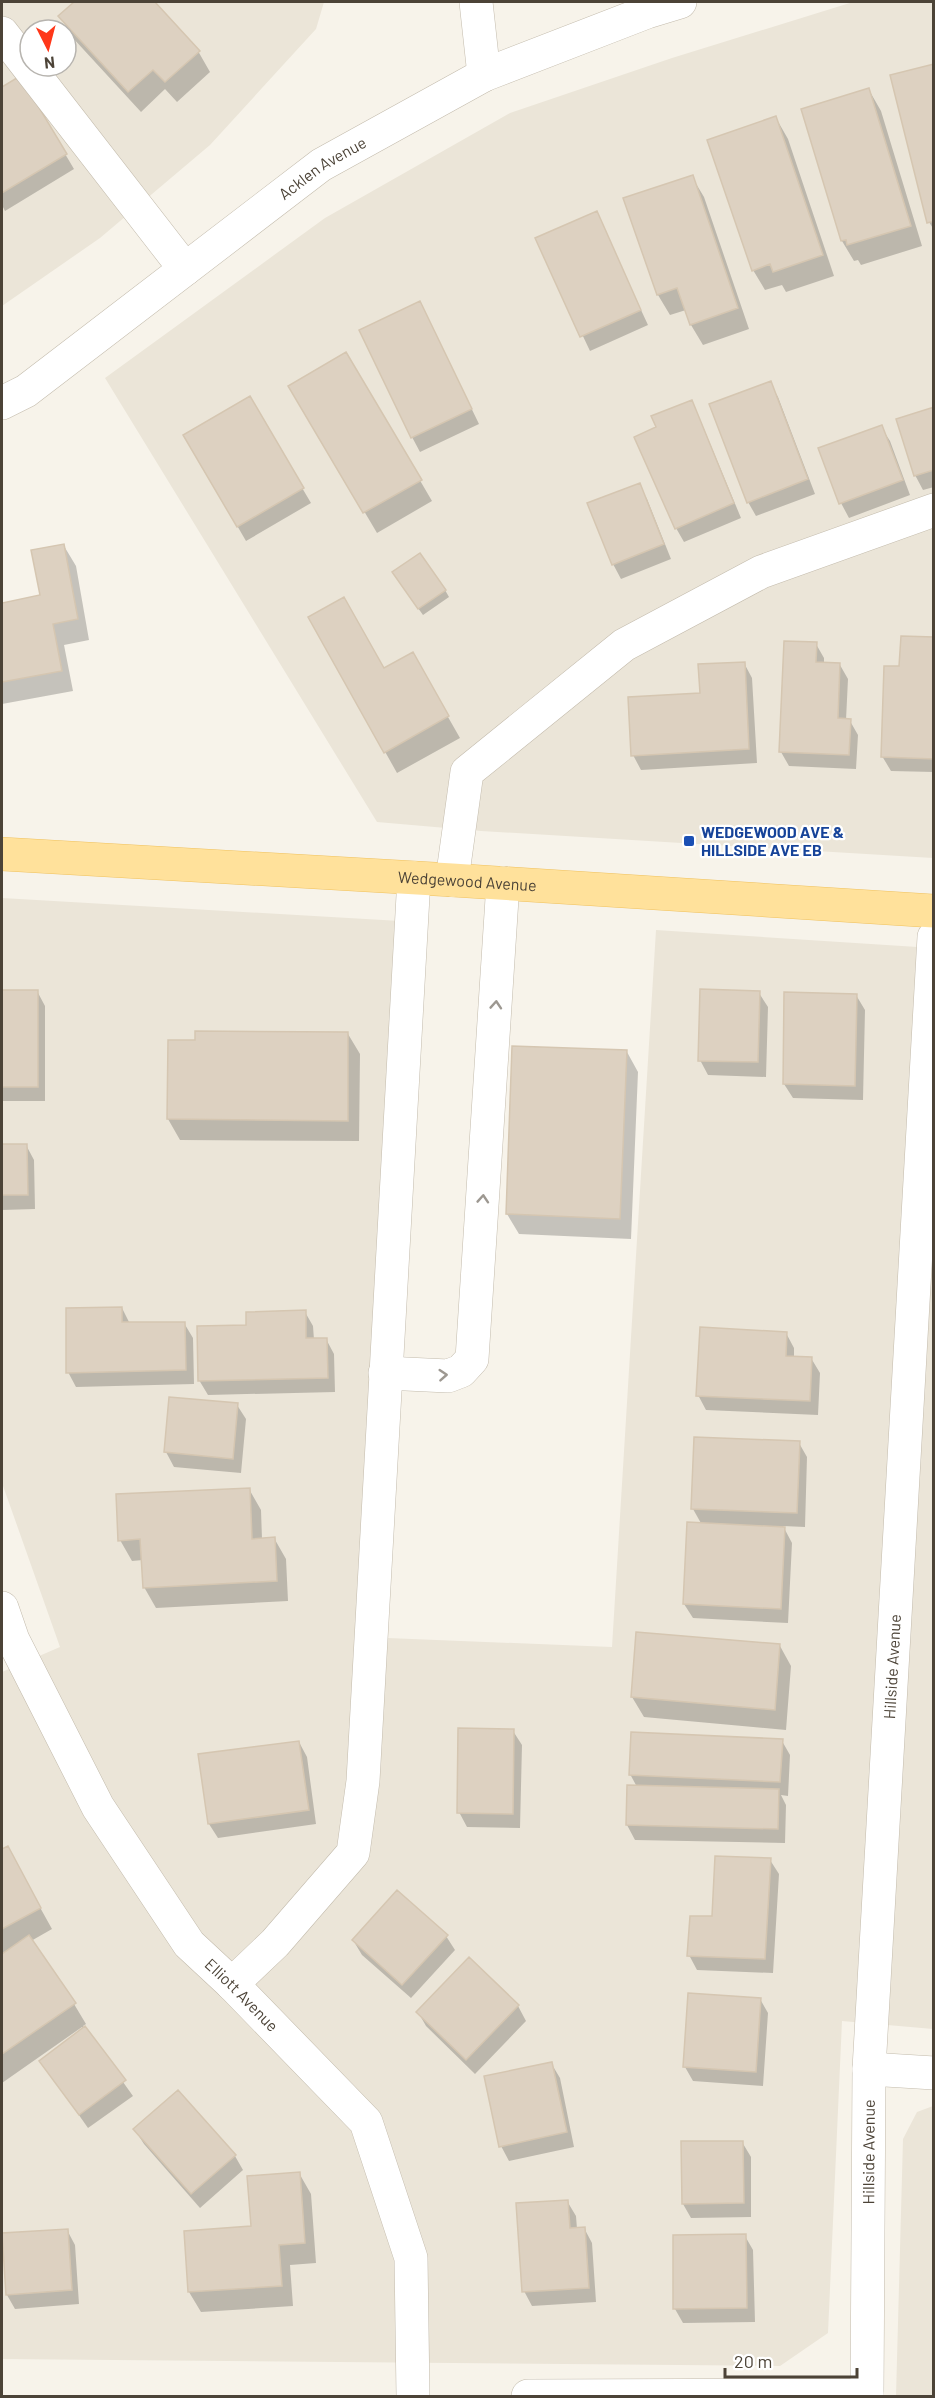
<svg xmlns="http://www.w3.org/2000/svg" width="935" height="2398" font-family="Barlow,sans-serif">
  <style>
    .residential { fill: #ebe5d8; fill-rule: evenodd }
    .shadow { fill: #0003 }
    .building { fill: #ddd1c1; stroke: #d5c6b1; stroke-width: 1.5 }
    .lines { fill: none; stroke-linecap: round; stroke-linejoin: round }
    .minor-casing { stroke: #c3bbac; stroke-width: 34 }
    .major-casing { stroke: #f0c25f; stroke-width: 34 }
    .minor { stroke: #fff; stroke-width: 33 }
    .major { stroke: #ffe19b; stroke-width: 33 }
    .oneway { stroke: #9d9891 }
    .transit-dot { fill: #1a4fb4; stroke: #fff; stroke-width: 2 }
    .labels { text-anchor: middle; stroke-width: 4.5; stroke-linejoin: round; paint-order: stroke }
    .street-label { font-size: 16px; fill: #4c4337; stroke: #fff }
    .transit-label { font-size: 16px; font-weight: bold; fill: #164399; stroke: #fff; text-anchor: start }
  </style>
  <rect width="100%" height="100%" fill="#f7f3ea"/>
  <path class="residential" d="M 2,2 L 324,2 L 316,29 L 210,145 L 100,238 L 2,306 ZM 30,30 L 66,30 L 66,66 L 30,66 Z
    M 853,2 L 933,2 L 933,858 L 481,831 L 377,822 L 105,378 L 325,218 L 510,113 L 672,58 Z
    M 2,898 L 400,921 L 363,1637 L 612,1647 L 656,930 L 933,948 L 933,2029 L 842,2021 L 828,2333 L 780,2366 L 2,2359 L 2,1672 L 60,1647 L 2,1483 Z
    M 933,2106 L 933,2396 L 896,2396 L 903,2139 L 917,2112 Z"/>
  <path class="shadow" d="M 76,2 L 153,2 L 198,51 L 210,72 L 177,102 L 165,89 L 141,112 L 72,37 L 60,16 Z
    M 934,66 L 934,230 L 929,222 Z
    M 20,78 L 74,169 L 5,211 L 2,205 L 2,89 Z
    M 869,90 L 881,111 L 922,246 L 861,265 L 858,260 L 854,261 L 842,241 Z
    M 776,118 L 788,139 L 834,276 L 786,292 L 782,285 L 765,290 L 753,270 Z
    M 692,177 L 704,197 L 749,329 L 703,345 L 691,325 L 686,310 L 670,315 L 658,295 L 625,199 Z
    M 596,213 L 648,325 L 590,351 L 537,239 Z
    M 427,317 L 479,424 L 420,452 L 412,437 Z
    M 346,354 L 432,501 L 377,533 L 290,386 Z
    M 770,383 L 778,397 L 815,494 L 756,516 L 748,502 Z
    M 249,398 L 311,503 L 246,541 L 185,436 Z
    M 691,402 L 699,417 L 741,518 L 684,542 L 676,528 Z
    M 934,409 L 934,487 L 923,490 L 915,475 Z
    M 881,427 L 890,441 L 910,495 L 849,518 L 841,503 Z
    M 639,485 L 647,499 L 671,559 L 621,579 L 613,564 Z
    M 64,546 L 76,566 L 89,640 L 64,645 L 73,691 L 2,704 L 2,604 L 42,596 Z
    M 398,580 L 445,590 L 449,597 L 423,615 Z
    M 310,618 L 384,670 L 412,654 L 460,738 L 397,773 Z
    M 934,638 L 934,772 L 891,771 L 882,756 L 900,668 Z
    M 816,644 L 824,658 L 824,664 L 840,665 L 848,679 L 846,720 L 850,721 L 858,735 L 856,769 L 789,766 L 781,752 Z
    M 744,663 L 752,678 L 757,763 L 641,770 L 633,755 L 702,694 Z
    M 37,991 L 45,1006 L 45,1101 L 2,1101 L 2,992 Z
    M 759,993 L 768,1007 L 766,1077 L 708,1075 L 700,1060 Z
    M 856,995 L 865,1010 L 863,1100 L 793,1098 L 784,1084 Z
    M 348,1034 L 360,1054 L 359,1141 L 180,1140 L 168,1119 L 169,1042 Z
    M 627,1052 L 638,1072 L 631,1239 L 519,1234 L 507,1214 Z
    M 26,1145 L 34,1160 L 35,1209 L 2,1210 L 2,1146 Z
    M 122,1308 L 130,1324 L 184,1323 L 193,1338 L 194,1384 L 76,1387 L 68,1372 Z
    M 305,1312 L 313,1326 L 314,1340 L 326,1339 L 334,1354 L 335,1392 L 208,1395 L 199,1380 L 248,1326 Z
    M 786,1333 L 794,1348 L 794,1358 L 811,1358 L 820,1373 L 818,1415 L 706,1410 L 698,1395 Z
    M 237,1405 L 246,1419 L 241,1473 L 174,1467 L 166,1452 Z
    M 799,1443 L 807,1457 L 805,1527 L 783,1526 L 792,1543 L 788,1623 L 693,1618 L 684,1604 L 702,1525 L 693,1509 Z
    M 249,1489 L 261,1510 L 262,1539 L 274,1538 L 286,1559 L 288,1601 L 156,1608 L 144,1587 L 143,1560 L 132,1561 L 120,1540 Z
    M 780,1646 L 791,1666 L 786,1730 L 644,1717 L 632,1697 Z
    M 513,1731 L 522,1745 L 520,1828 L 467,1827 L 459,1812 Z
    M 782,1741 L 790,1755 L 788,1796 L 781,1795 L 786,1805 L 785,1843 L 635,1840 L 627,1825 L 637,1787 L 630,1774 Z
    M 299,1742 L 307,1757 L 316,1824 L 218,1838 L 209,1824 Z
    M 7,1848 L 52,1929 L 31,1941 L 74,2004 L 86,2024 L 83,2026 L 133,2096 L 88,2128 L 41,2061 L 83,2030 L 82,2027 L 2,2083 L 2,1851 Z
    M 770,1860 L 779,1874 L 773,1973 L 697,1970 L 689,1955 L 713,1918 Z
    M 446,1936 L 455,1950 L 411,1998 L 362,1955 L 353,1940 Z
    M 760,1999 L 768,2013 L 763,2086 L 693,2081 L 685,2067 Z
    M 518,2006 L 526,2021 L 475,2074 L 426,2026 L 418,2012 Z
    M 551,2063 L 560,2078 L 574,2147 L 509,2161 L 501,2146 Z
    M 135,2130 L 235,2156 L 243,2170 L 200,2208 L 144,2144 Z
    M 742,2142 L 751,2157 L 751,2217 L 691,2218 L 683,2204 Z
    M 299,2173 L 311,2194 L 316,2263 L 290,2265 L 293,2306 L 201,2312 L 189,2292 L 252,2228 Z
    M 567,2201 L 576,2216 L 577,2229 L 584,2228 L 592,2243 L 596,2302 L 532,2306 L 524,2291 Z
    M 67,2230 L 75,2245 L 79,2304 L 15,2309 L 7,2295 Z
    M 745,2236 L 753,2250 L 755,2322 L 683,2323 L 675,2309 Z"/>
  <path class="building" d="M 74,2 L 155,2 L 200,51 L 165,82 L 153,70 L 128,92 L 58,16 Z
    M 934,64 L 934,221 L 927,223 L 890,75 Z
    M 20,76 L 67,154 L 2,193 L 2,87 Z
    M 869,88 L 911,226 L 847,245 L 846,240 L 841,241 L 801,109 Z
    M 776,116 L 823,255 L 773,272 L 770,264 L 752,271 L 707,140 Z
    M 693,175 L 738,308 L 690,325 L 677,288 L 657,295 L 623,198 Z
    M 597,211 L 641,310 L 580,337 L 535,238 Z
    M 420,301 L 472,409 L 411,438 L 359,330 Z
    M 346,352 L 422,480 L 363,513 L 288,386 Z
    M 771,381 L 808,479 L 747,503 L 709,404 Z
    M 250,396 L 304,488 L 237,527 L 183,435 Z
    M 692,400 L 734,503 L 675,529 L 634,437 L 656,427 L 651,416 Z
    M 934,407 L 934,470 L 914,476 L 896,419 Z
    M 882,425 L 903,480 L 839,504 L 818,448 Z
    M 640,483 L 664,544 L 612,565 L 587,503 Z
    M 64,544 L 78,619 L 53,624 L 62,671 L 2,682 L 2,603 L 40,595 L 31,550 Z
    M 420,553 L 446,590 L 418,609 L 392,572 Z
    M 344,597 L 384,668 L 413,652 L 449,716 L 384,753 L 308,617 Z
    M 901,636 L 934,637 L 934,759 L 881,757 L 884,666 L 899,666 Z
    M 784,641 L 817,642 L 816,662 L 840,663 L 838,718 L 851,719 L 849,755 L 779,752 Z
    M 745,662 L 749,749 L 631,756 L 628,697 L 700,693 L 698,664 Z
    M 700,989 L 760,991 L 758,1062 L 698,1061 Z
    M 2,990 L 38,990 L 38,1087 L 2,1087 Z
    M 784,992 L 857,994 L 855,1086 L 783,1084 Z
    M 195,1031 L 348,1032 L 348,1121 L 167,1119 L 168,1040 L 195,1040 Z
    M 512,1046 L 627,1050 L 620,1219 L 506,1214 Z
    M 2,1144 L 27,1144 L 28,1195 L 2,1195 Z
    M 122,1307 L 122,1322 L 185,1322 L 186,1370 L 66,1373 L 66,1308 Z
    M 306,1310 L 306,1338 L 327,1338 L 328,1378 L 198,1381 L 197,1326 L 246,1325 L 246,1312 Z
    M 700,1327 L 787,1332 L 786,1356 L 812,1357 L 810,1401 L 696,1396 Z
    M 169,1397 L 238,1403 L 233,1459 L 164,1452 Z
    M 694,1437 L 800,1441 L 797,1513 L 691,1509 Z
    M 250,1488 L 252,1539 L 275,1537 L 277,1581 L 143,1588 L 140,1539 L 118,1541 L 116,1494 Z
    M 687,1522 L 785,1527 L 781,1609 L 683,1604 Z
    M 636,1632 L 780,1644 L 775,1710 L 631,1697 Z
    M 458,1728 L 514,1729 L 513,1814 L 457,1813 Z
    M 631,1732 L 783,1739 L 780,1782 L 629,1775 Z
    M 299,1741 L 309,1810 L 208,1824 L 198,1754 Z
    M 627,1785 L 779,1789 L 778,1829 L 626,1825 Z
    M 8,1846 L 41,1908 L 2,1929 L 2,1849 Z
    M 715,1856 L 771,1858 L 765,1959 L 687,1956 L 690,1916 L 712,1916 Z
    M 397,1890 L 448,1935 L 402,1985 L 352,1940 Z
    M 29,1935 L 76,2003 L 2,2054 L 2,1954 Z
    M 469,1957 L 519,2005 L 466,2060 L 416,2012 Z
    M 688,1993 L 761,1998 L 756,2072 L 683,2067 Z
    M 85,2026 L 126,2080 L 79,2115 L 39,2061 Z
    M 552,2062 L 567,2132 L 499,2147 L 484,2076 Z
    M 178,2090 L 236,2155 L 191,2194 L 133,2129 Z
    M 681,2141 L 743,2141 L 744,2203 L 682,2204 Z
    M 300,2172 L 305,2243 L 279,2245 L 282,2286 L 188,2292 L 184,2231 L 251,2226 L 247,2176 Z
    M 568,2200 L 570,2228 L 585,2227 L 589,2288 L 522,2292 L 516,2203 Z
    M 68,2229 L 72,2290 L 6,2295 L 2,2233 Z
    M 746,2234 L 747,2308 L 673,2309 L 673,2235 Z"/>
  <g class="lines">
    <g class="minor-casing">
      <g id="minor">
        <path d="M 476,2 L 484,75"/>
        <path d="M 2,33 L 185,269"/>
        <path id="s1" d="M 2,403 L 26,391 L 321,165 L 484,75 L 647,12 L 680,2"/>
        <path d="M 452,880 L 467,772 L 624,645 L 761,572 L 934,510"/>
        <path d="M 385,1373 L 448,1376 L 461,1371 L 472,1359 L 503,883"/>
        <path id="s2" d="M 2,1608 L 13,1640 L 98,1807 L 189,1944 L 232,1984 L 366,2122 L 411,2258 L 413,2396"/>
        <path d="M 232,1984 L 275,1943 L 353,1853 L 363,1781 L 414,878"/>
        <path d="M 869,2069 L 934,2073"/>
        <path d="M 528,2396 L 867,2395"/>
        <path id="s3" d="M 867,2396 L 869,2069 L 934,937"/>
      </g>
    </g>
    <g class="major-casing">
      <g id="major">
        <path id="s4" d="M 2,854 L 452,880 L 934,911"/>
      </g>
    </g>
    <use href="#minor" class="minor"/>
    <use href="#major" class="major"/>
  </g>
  <defs><path id="oneway-chevron" d="M-2-3.5L2.5 0L-2 3.5" fill="none" stroke-width="1.6" stroke-linecap="round" stroke-linejoin="round" transform="scale(1.5)"/></defs>
  <g class="oneway">
    <use href="#oneway-chevron" transform="translate(496 1005) rotate(-86)"/>
    <use href="#oneway-chevron" transform="translate(483 1199) rotate(-86)"/>
    <use href="#oneway-chevron" transform="translate(443 1375) rotate(-4)"/>
  </g>
  <rect class="transit-dot" x="683" y="835" width="12" height="12" rx="3"/>
  <g class="labels">
    <g class="street-label">
      <text dy="6" stroke="none"><textPath href="#s1" startOffset="398">Acklen Avenue</textPath></text>
      <text dy="6" stroke="none"><textPath href="#s4" startOffset="466">Wedgewood Avenue</textPath></text>
      <text dy="6" stroke="none"><textPath href="#s3" startOffset="730">Hillside Avenue</textPath></text>
      <text dy="6" stroke="none"><textPath href="#s2" startOffset="459">Elliott Avenue</textPath></text>
      <text dy="6" stroke="none"><textPath href="#s3" startOffset="244">Hillside Avenue</textPath></text>
    </g>
    <g class="transit-label">
      <text x="701" y="838">WEDGEWOOD AVE &amp;<tspan x="701" dy="18">HILLSIDE AVE EB</tspan></text>
    </g>
  </g>
  <rect width="935" height="2398" fill="none" stroke="#4c4337" stroke-width="6"/>
  <g transform="translate(48 48) rotate(174)"><circle r="28" fill="#ffffff" stroke="#b7b4af" stroke-width="1.5"/>
  <path d="M0-4.5L10 22L0 15L-10 22Z" fill="#ff3719"/>
  <text y="-9" font-size="16" font-weight="bold" text-anchor="middle" fill="#4c4337">N</text>
  </g>
  <path d="M725 2368v9h132v-9" fill="none" stroke="#4c4337" stroke-width="3"/>
  <text x="734" y="2368" font-size="18" fill="#4c4337" stroke="#ffffff" stroke-width="4.5" paint-order="stroke">20 m</text>
</svg>
